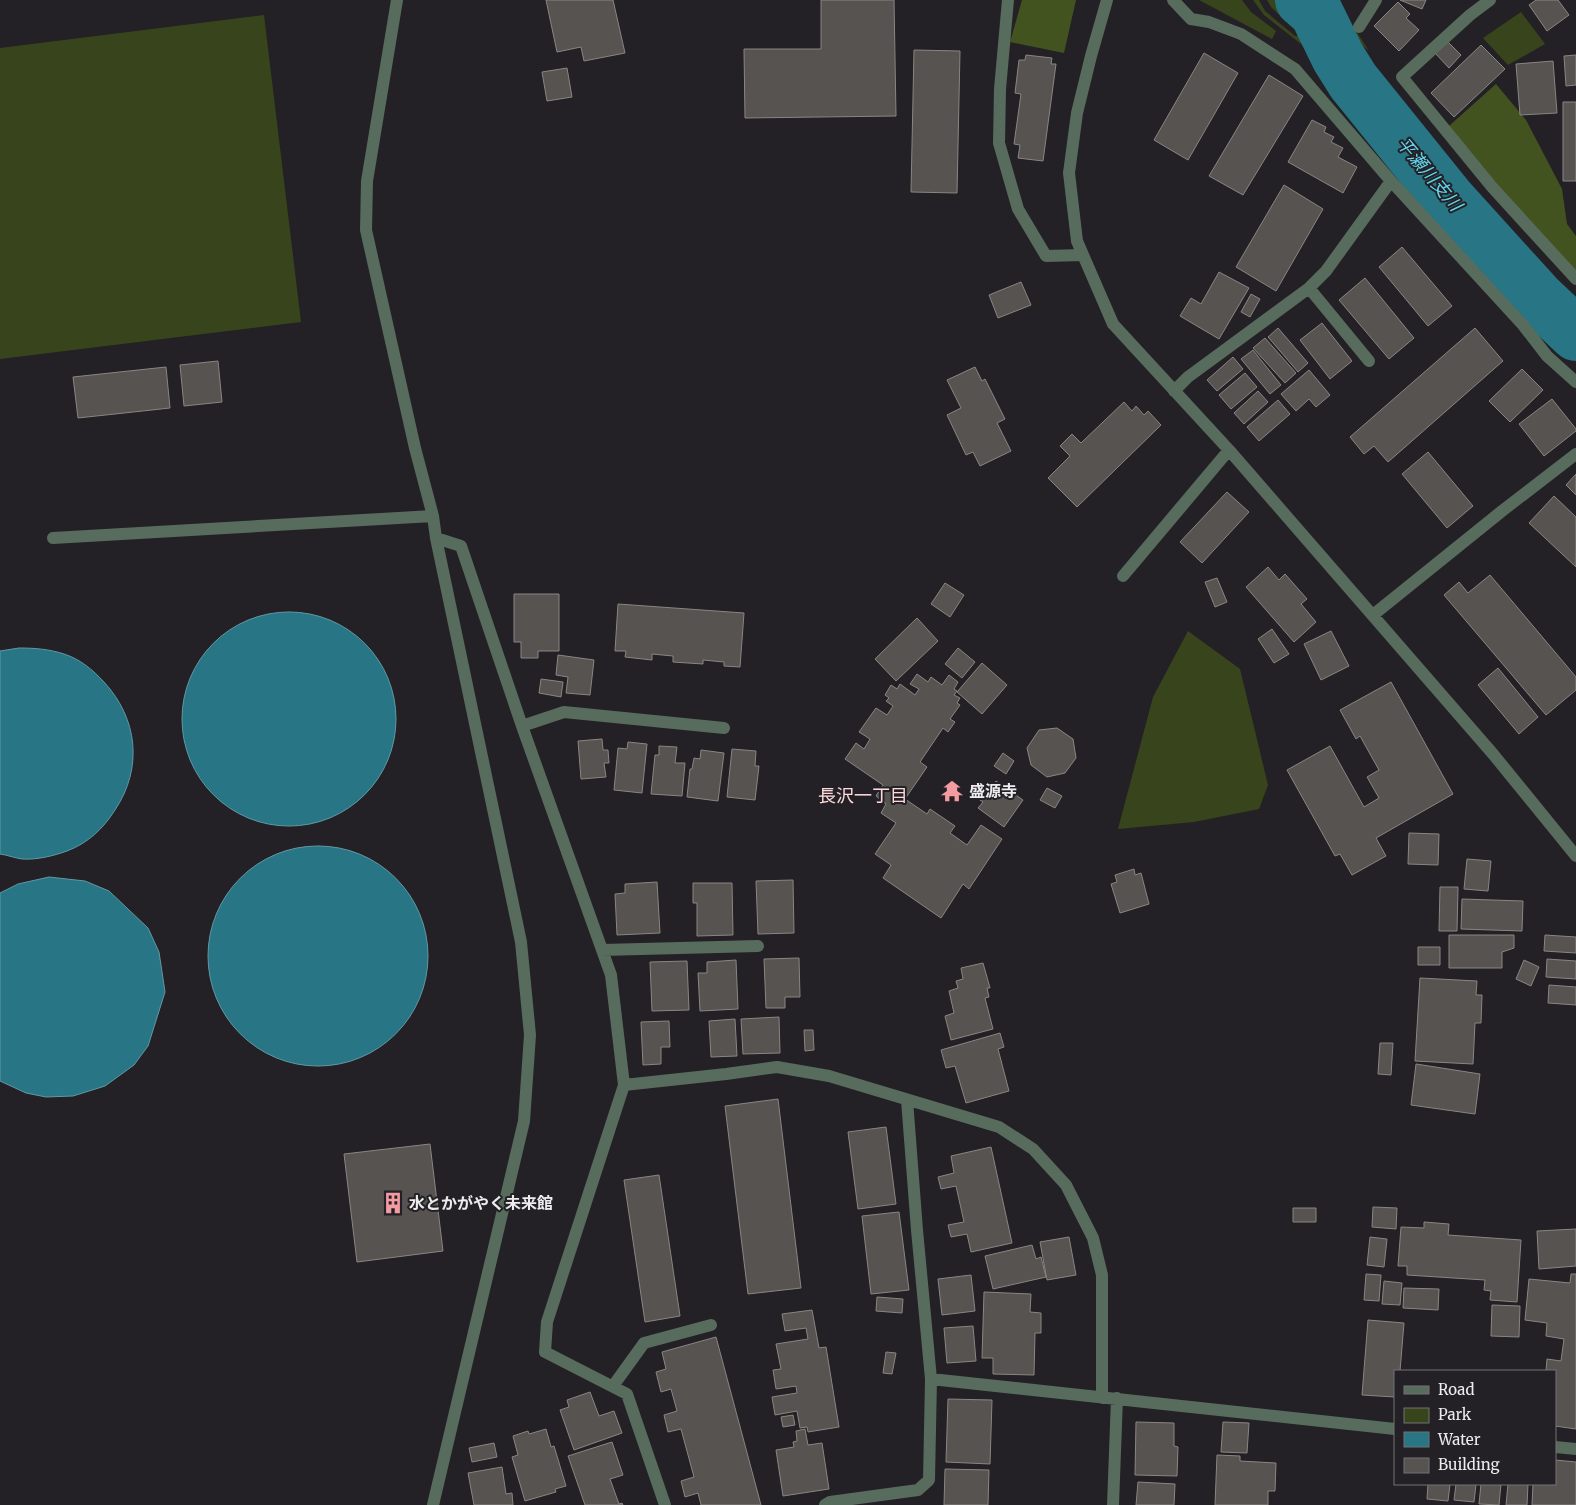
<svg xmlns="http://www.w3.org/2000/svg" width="1576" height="1505" font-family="Merriweather,'Noto Sans JP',serif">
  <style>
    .green { fill: #38451c }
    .forest { fill: #43531f }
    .water { fill: #277585; stroke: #6298a4 }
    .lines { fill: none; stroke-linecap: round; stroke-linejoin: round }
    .river { stroke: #277585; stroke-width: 54 }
    .building { fill: #565350; stroke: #898682 }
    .minor { stroke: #576c5d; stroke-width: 12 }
    .labels { text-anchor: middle; stroke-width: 4; stroke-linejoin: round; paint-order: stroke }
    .poi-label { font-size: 16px; font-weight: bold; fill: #ecebed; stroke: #232125; text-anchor: start }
    .water-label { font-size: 18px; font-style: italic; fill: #62d4ed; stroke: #232125 }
    .neighbourhood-label { font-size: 18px; fill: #fdd9db; stroke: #232125 }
  </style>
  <rect width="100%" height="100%" fill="#232125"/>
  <path class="green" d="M 1199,0 L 1242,0 L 1251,12 L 1276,31 L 1272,39 Z
    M 1253,0 L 1259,0 L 1265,11 L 1295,36 L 1309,36 L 1326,51 L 1328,65 L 1264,15 Z
    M 1267,0 L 1291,0 L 1315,33 L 1294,29 L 1271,7 Z
    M 1309,0 L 1327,0 L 1358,34 L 1369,51 Z
    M 1521,12 L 1545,44 L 1508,65 L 1483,38 Z
    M 264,15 L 301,322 L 0,359 L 0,48 Z
    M 1188,631 L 1240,669 L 1268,785 L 1259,809 L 1194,822 L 1118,829 L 1153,697 Z"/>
  <path class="forest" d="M 1022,0 L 1076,0 L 1064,53 L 1010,42 Z
    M 1496,84 L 1526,120 L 1562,189 L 1567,224 L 1576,236 L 1576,274 L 1482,168 L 1449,126 Z"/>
  <path class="water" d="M182 719a107 107 0 1 1 214 0a107 107 0 1 1-214 0Z
    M 19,648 C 34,648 49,649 64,654 C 80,659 93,670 104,682 C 138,719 143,768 115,810 C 103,829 88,843 67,851 C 53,856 37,860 22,859 C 15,858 7,855 0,854 L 0,651 Z
    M208 956a110 110 0 1 1 220 0a110 110 0 1 1-220 0Z
    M 49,877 L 85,881 L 109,891 L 148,928 L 159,952 L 165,992 L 148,1046 L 134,1065 L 105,1086 L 73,1096 L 46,1097 L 26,1093 L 0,1081 L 0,893 L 18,884 Z"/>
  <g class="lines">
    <path class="river" d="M 1302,0 L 1316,12 L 1338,57 L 1353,81 L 1449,200 L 1537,297 L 1576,334"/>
  </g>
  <path class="building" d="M 546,0 L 613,0 L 625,53 L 584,61 L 581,47 L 557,52 Z
    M 821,0 L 894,0 L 896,116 L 745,118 L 744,49 L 821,49 Z
    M 1400,0 L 1426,0 L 1422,9 Z
    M 1536,0 L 1558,0 L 1569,15 L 1547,31 L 1529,5 Z
    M 1398,2 L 1410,14 L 1406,18 L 1419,30 L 1399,51 L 1374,26 Z
    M 1447,41 L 1461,55 L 1449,68 L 1435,53 Z
    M 1481,45 L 1505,69 L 1454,117 L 1431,93 Z
    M 914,50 L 960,51 L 957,193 L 911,192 Z
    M 1204,53 L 1238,73 L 1188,160 L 1154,140 Z
    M 1026,55 L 1052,58 L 1051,64 L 1056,64 L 1043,161 L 1018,158 L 1020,145 L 1014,144 L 1021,94 L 1015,93 L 1019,60 L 1025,60 Z
    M 1576,55 L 1576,85 L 1566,86 L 1564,56 Z
    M 1553,61 L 1557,113 L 1520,115 L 1516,64 Z
    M 567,68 L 572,97 L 547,101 L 542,72 Z
    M 1269,75 L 1303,96 L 1243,195 L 1209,176 Z
    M 1563,102 L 1576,102 L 1576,181 L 1563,181 Z
    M 1312,120 L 1326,127 L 1324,132 L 1334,137 L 1331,142 L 1343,148 L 1338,157 L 1357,167 L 1343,193 L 1288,162 Z
    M 1284,185 L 1323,209 L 1276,291 L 1236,267 Z
    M 1402,247 L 1452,306 L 1428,326 L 1379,267 Z
    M 1219,272 L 1249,288 L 1219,339 L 1180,316 L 1191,298 L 1201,304 Z
    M 1365,278 L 1414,338 L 1389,359 L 1339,300 Z
    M 1021,282 L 1031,305 L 998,318 L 989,295 Z
    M 1251,294 L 1260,299 L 1250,317 L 1241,312 Z
    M 1322,323 L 1352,361 L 1330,379 L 1300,340 Z
    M 1278,328 L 1308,363 L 1298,372 L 1268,337 Z
    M 1475,328 L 1503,361 L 1388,462 L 1374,446 L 1364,454 L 1350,437 Z
    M 1265,338 L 1296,373 L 1285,383 L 1253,348 Z
    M 1253,350 L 1281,385 L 1270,394 L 1241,359 Z
    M 1233,357 L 1243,369 L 1217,391 L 1207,380 Z
    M 218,361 L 222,402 L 184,406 L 180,365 Z
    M 166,367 L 170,408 L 78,418 L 73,377 Z
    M 975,367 L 982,381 L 985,379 L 1005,419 L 997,423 L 1011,451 L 980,466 L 973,452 L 966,455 L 947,415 L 961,408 L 947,380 Z
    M 1522,369 L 1543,390 L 1510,422 L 1489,401 Z
    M 1309,370 L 1330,395 L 1316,407 L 1309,399 L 1296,411 L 1281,394 Z
    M 1245,373 L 1257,387 L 1231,409 L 1219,395 Z
    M 1258,391 L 1268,402 L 1244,424 L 1234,413 Z
    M 1552,399 L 1576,429 L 1576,431 L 1544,456 L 1519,424 Z
    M 1278,400 L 1290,414 L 1259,441 L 1247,427 Z
    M 1124,402 L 1132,411 L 1136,406 L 1144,415 L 1148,411 L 1161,425 L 1077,507 L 1048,478 L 1070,456 L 1060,446 L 1072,434 L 1081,443 Z
    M 1428,452 L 1473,506 L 1447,528 L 1402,474 Z
    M 1576,474 L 1576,495 L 1566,485 Z
    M 1227,492 L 1249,512 L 1202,563 L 1180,542 Z
    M 1554,496 L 1576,517 L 1576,567 L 1529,523 Z
    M 1268,567 L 1279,580 L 1285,574 L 1307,599 L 1301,604 L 1316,622 L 1294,642 L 1246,587 Z
    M 1490,575 L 1576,677 L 1576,690 L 1546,715 L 1444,595 L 1459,582 L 1468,593 Z
    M 1217,578 L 1227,602 L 1215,607 L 1205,582 Z
    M 945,583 L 964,595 L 950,617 L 931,604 Z
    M 514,594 L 559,594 L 559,651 L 538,651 L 538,658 L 521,658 L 521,642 L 514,642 Z
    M 618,604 L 744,613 L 740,667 L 724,666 L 724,662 L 703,660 L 703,664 L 673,662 L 673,656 L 652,654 L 652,660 L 625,657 L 626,651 L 615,651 Z
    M 917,618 L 938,641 L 896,681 L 875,659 Z
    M 1272,629 L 1289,654 L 1274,663 L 1258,639 Z
    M 1331,631 L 1349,666 L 1321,680 L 1304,644 Z
    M 958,648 L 975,662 L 962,678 L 945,664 Z
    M 558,655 L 594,660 L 590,695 L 566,693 L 568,677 L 556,675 Z
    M 982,663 L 1007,685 L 982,714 L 957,692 Z
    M 1498,668 L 1538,717 L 1519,734 L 1478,685 Z
    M 917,674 L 928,682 L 931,677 L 942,685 L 949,675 L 958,682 L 954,689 L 957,691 L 954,695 L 960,698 L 957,703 L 960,705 L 950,719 L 955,722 L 948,732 L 943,728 L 920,762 L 927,767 L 905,799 L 927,814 L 930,809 L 955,826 L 950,833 L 967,845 L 981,825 L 1002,839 L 969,889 L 963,884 L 941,918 L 883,878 L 891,865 L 875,854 L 896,823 L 881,813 L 886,804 L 876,796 L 883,785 L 845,759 L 856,743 L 864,749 L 870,739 L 859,732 L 876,708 L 887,715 L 893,706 L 886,701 L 889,698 L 885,695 L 891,685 L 897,689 L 900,684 L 915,695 L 919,689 L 910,684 Z
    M 541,679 L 563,682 L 561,697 L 539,693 Z
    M 1391,682 L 1453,794 L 1376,838 L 1386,856 L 1352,875 L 1340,854 L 1335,856 L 1287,770 L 1330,746 L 1364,807 L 1379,798 L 1367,777 L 1379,770 L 1360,736 L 1356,739 L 1340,710 Z
    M 1057,728 L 1073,739 L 1076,758 L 1065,773 L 1047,777 L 1031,765 L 1027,748 L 1039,730 Z
    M 602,739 L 603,750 L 608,750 L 609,763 L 604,763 L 606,777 L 581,779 L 578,741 Z
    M 628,742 L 647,744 L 642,793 L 614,790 L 618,748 L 627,749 Z
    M 659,746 L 677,747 L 675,763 L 685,763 L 682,796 L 651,794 L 655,755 L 659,755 Z
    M 732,749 L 756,751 L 755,766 L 759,766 L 755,800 L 727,797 Z
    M 701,750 L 724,753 L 718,801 L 687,797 L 690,769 L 692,769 L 694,758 L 700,759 Z
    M 1003,753 L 1014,761 L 1006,774 L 994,766 Z
    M 996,781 L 1023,800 L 1004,827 L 978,808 L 983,802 L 977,798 L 987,785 L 992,788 Z
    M 1047,788 L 1062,796 L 1055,808 L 1040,800 Z
    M 1409,833 L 1439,834 L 1438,865 L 1408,864 Z
    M 1467,859 L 1491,861 L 1488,891 L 1464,889 Z
    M 1134,869 L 1135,875 L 1141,873 L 1149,904 L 1120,913 L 1111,884 L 1117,882 L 1115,875 Z
    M 793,880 L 794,933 L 758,934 L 756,881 Z
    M 657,882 L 660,933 L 617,935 L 615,894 L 625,893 L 625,884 Z
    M 693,883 L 732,883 L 733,935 L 697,936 L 697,903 L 693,903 Z
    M 1440,887 L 1458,887 L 1457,931 L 1439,931 Z
    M 1462,899 L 1523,901 L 1522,931 L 1461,929 Z
    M 1449,935 L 1514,935 L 1514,948 L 1502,952 L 1502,968 L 1449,968 Z
    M 1545,935 L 1576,937 L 1576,953 L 1544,951 Z
    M 1418,947 L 1440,947 L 1440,965 L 1418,965 Z
    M 799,958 L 800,997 L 785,997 L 785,1008 L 766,1008 L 764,959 Z
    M 1547,959 L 1576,961 L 1576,979 L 1546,977 Z
    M 736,960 L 738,1009 L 700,1011 L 698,973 L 707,973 L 707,962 Z
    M 1524,960 L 1539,967 L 1531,986 L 1516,979 Z
    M 687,961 L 689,1010 L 652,1011 L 650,962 Z
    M 983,963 L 990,988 L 987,988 L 989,997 L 985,998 L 993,1029 L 951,1040 L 945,1016 L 954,1013 L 949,991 L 958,988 L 956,981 L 963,979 L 961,968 Z
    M 1420,978 L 1477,981 L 1476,995 L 1482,995 L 1481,1023 L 1475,1023 L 1473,1064 L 1415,1061 Z
    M 1549,985 L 1576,987 L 1576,1005 L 1548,1003 Z
    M 779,1017 L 780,1053 L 743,1054 L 741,1019 Z
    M 735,1019 L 737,1056 L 711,1057 L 709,1021 Z
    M 669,1021 L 670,1047 L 661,1047 L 661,1064 L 643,1065 L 641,1022 Z
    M 804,1030 L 813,1030 L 814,1050 L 805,1051 Z
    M 1000,1033 L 1004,1047 L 998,1049 L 1009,1091 L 966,1103 L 955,1066 L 946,1068 L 941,1050 Z
    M 1380,1043 L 1393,1043 L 1391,1075 L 1378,1074 Z
    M 1416,1064 L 1480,1074 L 1475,1114 L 1411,1105 Z
    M 778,1099 L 801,1288 L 748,1294 L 725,1106 Z
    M 886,1127 L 896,1204 L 858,1209 L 848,1132 Z
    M 430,1144 L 443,1251 L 357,1262 L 344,1154 Z
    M 991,1147 L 1012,1243 L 971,1252 L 967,1234 L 951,1237 L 948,1225 L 964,1222 L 956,1186 L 941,1189 L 938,1177 L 954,1173 L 951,1156 Z
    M 659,1175 L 680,1316 L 645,1322 L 624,1180 Z
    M 1373,1207 L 1397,1208 L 1396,1229 L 1372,1227 Z
    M 1293,1208 L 1316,1208 L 1316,1222 L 1293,1222 Z
    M 899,1212 L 909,1290 L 871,1294 L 862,1216 Z
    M 1424,1222 L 1449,1224 L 1448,1235 L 1521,1240 L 1517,1302 L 1490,1300 L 1491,1291 L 1484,1290 L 1485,1280 L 1407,1275 L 1407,1266 L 1398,1266 L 1401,1227 L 1424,1228 Z
    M 1576,1229 L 1576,1266 L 1539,1269 L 1537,1231 Z
    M 1069,1237 L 1076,1275 L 1047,1280 L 1040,1242 Z
    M 1370,1237 L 1387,1239 L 1384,1267 L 1367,1265 Z
    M 1032,1245 L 1036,1259 L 1041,1257 L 1046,1277 L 993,1289 L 985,1256 Z
    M 1366,1274 L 1381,1275 L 1379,1301 L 1364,1300 Z
    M 1571,1274 L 1576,1274 L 1576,1429 L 1555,1426 L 1555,1371 L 1546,1371 L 1547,1359 L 1561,1361 L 1564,1339 L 1546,1336 L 1547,1323 L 1525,1320 L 1529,1279 L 1570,1283 Z
    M 971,1275 L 975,1311 L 942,1315 L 938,1279 Z
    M 1384,1281 L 1402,1283 L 1400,1305 L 1382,1304 Z
    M 1404,1288 L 1439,1289 L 1438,1310 L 1403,1308 Z
    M 984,1292 L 1031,1294 L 1030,1312 L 1041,1313 L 1041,1333 L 1035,1333 L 1034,1375 L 993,1374 L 993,1358 L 982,1358 Z
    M 877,1297 L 903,1299 L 902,1313 L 876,1311 Z
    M 1492,1305 L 1520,1306 L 1519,1337 L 1491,1336 Z
    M 812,1310 L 819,1348 L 826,1347 L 839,1427 L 808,1432 L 807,1427 L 800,1428 L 797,1411 L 775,1415 L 772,1397 L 797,1393 L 796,1386 L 776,1389 L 773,1370 L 781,1369 L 776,1344 L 808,1339 L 806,1328 L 785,1331 L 782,1314 Z
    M 1368,1320 L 1404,1323 L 1400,1371 L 1395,1371 L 1395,1397 L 1362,1395 Z
    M 973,1326 L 976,1361 L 947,1363 L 944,1328 Z
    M 716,1337 L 761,1505 L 701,1505 L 698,1493 L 685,1497 L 681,1481 L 694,1477 L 681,1429 L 668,1432 L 664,1415 L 677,1411 L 671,1389 L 661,1392 L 656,1372 L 666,1369 L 662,1352 Z
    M 886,1352 L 896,1353 L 892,1374 L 883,1373 Z
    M 590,1392 L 599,1416 L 614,1411 L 622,1433 L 574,1450 L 560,1410 L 569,1407 L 567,1400 Z
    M 948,1399 L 992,1400 L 990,1464 L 946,1462 Z
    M 793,1415 L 795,1425 L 783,1427 L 781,1417 Z
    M 1136,1422 L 1174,1423 L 1174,1446 L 1178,1447 L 1177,1476 L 1135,1475 Z
    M 1223,1422 L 1249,1423 L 1247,1453 L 1221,1452 Z
    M 546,1429 L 551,1447 L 554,1446 L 566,1486 L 555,1489 L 556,1492 L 525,1501 L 512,1457 L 518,1455 L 513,1436 L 528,1431 L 529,1434 Z
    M 805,1429 L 808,1445 L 822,1443 L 829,1489 L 783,1496 L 776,1450 L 794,1447 L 793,1442 L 797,1441 L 796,1431 Z
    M 612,1442 L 623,1475 L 610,1479 L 619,1504 L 622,1503 L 623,1505 L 585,1505 L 568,1456 Z
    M 494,1443 L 497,1457 L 472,1462 L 469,1448 Z
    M 1217,1455 L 1240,1456 L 1240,1461 L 1276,1463 L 1275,1491 L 1268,1491 L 1268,1505 L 1215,1505 Z
    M 1555,1460 L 1576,1462 L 1576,1505 L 1532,1505 L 1533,1484 L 1555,1484 Z
    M 502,1467 L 506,1494 L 512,1493 L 513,1505 L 474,1505 L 468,1473 Z
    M 945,1469 L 989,1470 L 988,1505 L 944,1505 Z
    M 1138,1482 L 1175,1484 L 1174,1505 L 1136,1505 Z
    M 1428,1484 L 1450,1484 L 1448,1501 L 1427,1499 Z
    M 1456,1484 L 1476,1484 L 1474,1502 L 1454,1500 Z
    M 1481,1484 L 1501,1484 L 1499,1505 L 1479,1504 Z
    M 1508,1484 L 1528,1484 L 1527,1505 L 1506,1505 Z"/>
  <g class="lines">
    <path class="minor" d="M 397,0 L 367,181 L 366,230 L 415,448 L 433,516 L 436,538 L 521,942 L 530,1035 L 524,1121 L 433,1505
      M 1008,0 L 1000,89 L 999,143 L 1018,209 L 1046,256 L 1083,255
      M 1107,0 L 1091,56 L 1077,113 L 1069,173 L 1077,241 L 1113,324 L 1229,450 L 1493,754 L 1576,856
      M 1173,0 L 1191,19 L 1209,22 L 1241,34 L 1295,69 L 1391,181 L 1326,271 L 1309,288 L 1188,377 L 1174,391
      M 1490,0 L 1470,15 L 1402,77 L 1492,187 L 1576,279
      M 1359,27 L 1376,0
      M 1391,181 L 1523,325 L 1547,356 L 1576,382
      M 1309,288 L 1369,361
      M 53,538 L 433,516
      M 436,538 L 461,546 L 522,726 L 611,975 L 624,1085 L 547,1322 L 545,1352 L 627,1394 L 665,1505
      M 1123,576 L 1229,450
      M 1373,615 L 1502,511 L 1576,454
      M 522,726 L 564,712 L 724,728
      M 602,950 L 758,946
      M 624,1085 L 726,1074 L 777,1067 L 829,1076 L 999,1127 L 1033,1149 L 1066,1185 L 1093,1238 L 1102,1275 L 1102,1398
      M 931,1379 L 1395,1429
      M 613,1386 L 644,1343 L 711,1325
      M 1555,1447 L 1576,1449
      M 825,1505 L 830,1502 L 918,1490 L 929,1480 L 931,1379 L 917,1230 L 907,1100
      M 1113,1505 L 1117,1398"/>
  </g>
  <defs>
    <g id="temple-bare" transform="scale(1.725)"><path d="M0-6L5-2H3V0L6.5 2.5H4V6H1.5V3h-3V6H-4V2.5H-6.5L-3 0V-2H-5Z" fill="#f49aa1" stroke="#232125" stroke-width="2.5" paint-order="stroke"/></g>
    <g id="building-bare" transform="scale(1.725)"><path d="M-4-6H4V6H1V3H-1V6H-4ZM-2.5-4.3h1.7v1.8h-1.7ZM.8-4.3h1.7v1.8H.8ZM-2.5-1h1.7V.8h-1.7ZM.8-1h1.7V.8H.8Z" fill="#f49aa1" stroke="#232125" stroke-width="2.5" paint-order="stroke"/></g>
  </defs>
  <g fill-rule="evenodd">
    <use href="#temple-bare" x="952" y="791"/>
    <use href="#building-bare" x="393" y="1203"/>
  </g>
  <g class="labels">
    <g class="poi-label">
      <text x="969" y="797">盛源寺</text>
      <text x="409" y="1209">水とかがやく未来館</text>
    </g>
    <g class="water-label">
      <text transform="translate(1429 174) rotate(50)" y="6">平瀬川支川</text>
    </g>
    <g class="neighbourhood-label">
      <text x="863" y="802">長沢一丁目</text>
    </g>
  </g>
  <rect x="1394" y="1370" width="162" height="115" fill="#232125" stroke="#737275"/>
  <rect x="1404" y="1386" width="25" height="8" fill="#576c5d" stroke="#737275"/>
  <text x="1438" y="1395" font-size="15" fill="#ecebed">Road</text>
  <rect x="1404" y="1408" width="25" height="15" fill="#38451c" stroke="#737275"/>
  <text x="1438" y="1420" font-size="15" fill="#ecebed">Park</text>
  <rect x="1404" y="1432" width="25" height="15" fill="#277585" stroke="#737275"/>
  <text x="1438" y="1445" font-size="15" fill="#ecebed">Water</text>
  <rect x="1404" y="1458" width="25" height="15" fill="#565350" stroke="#737275"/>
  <text x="1438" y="1470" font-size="15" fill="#ecebed">Building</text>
</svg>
